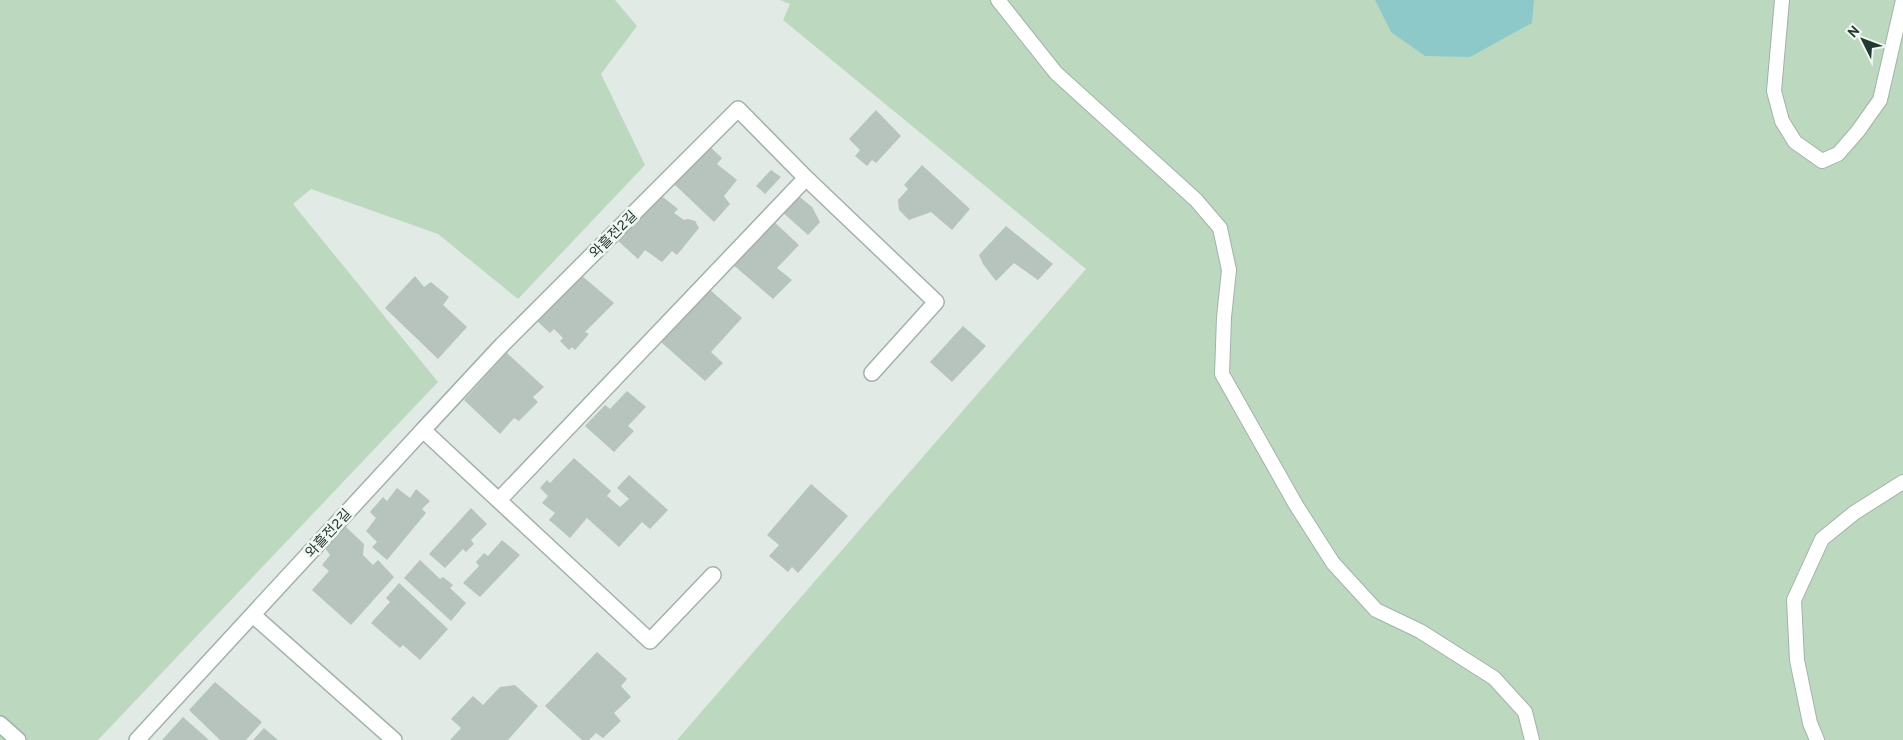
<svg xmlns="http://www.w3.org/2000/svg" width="1903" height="740" font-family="Overpass,'Noto Sans KR',sans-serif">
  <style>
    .green { fill: #bcd9bf }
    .water { fill: #8ec9ca }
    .building { fill: #b6c4bd }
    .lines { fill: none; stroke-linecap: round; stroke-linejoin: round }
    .service-casing { stroke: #a4b1ab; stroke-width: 16 }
    .minor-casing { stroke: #a4b1ab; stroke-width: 18 }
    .service { stroke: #fff; stroke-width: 14 }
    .minor { stroke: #fff; stroke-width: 15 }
    .labels { text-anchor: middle; stroke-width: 5; stroke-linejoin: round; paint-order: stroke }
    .street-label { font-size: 14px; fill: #233930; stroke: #f1f7f3 }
  </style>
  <rect width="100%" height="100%" fill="#e1eae5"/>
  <path class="green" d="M 0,0 L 615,0 L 637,26 L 601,74 L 645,165 L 518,299 L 438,234 L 311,189 L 293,204 L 438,382 L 98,740 L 0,740 Z
    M 780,0 L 1903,0 L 1903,740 L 677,740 L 1086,269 L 783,20 L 790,4 Z"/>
  <path class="water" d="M 1375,0 L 1534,0 L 1532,23 L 1470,57 L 1425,56 L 1391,32 Z"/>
  <path class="building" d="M 876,110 L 901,136 L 876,163 L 872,160 L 867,166 L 855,156 L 860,150 L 849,139 Z
    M 707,144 L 722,158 L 717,164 L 737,180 L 724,196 L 730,204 L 714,222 L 671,181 Z
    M 922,165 L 970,209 L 952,230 L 931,212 L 909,220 L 899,210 L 898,200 L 908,189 L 904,185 Z
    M 771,170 L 781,177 L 765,194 L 756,186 Z
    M 659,194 L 678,209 L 674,213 L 684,220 L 688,219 L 695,221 L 699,228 L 677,255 L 672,251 L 662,262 L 645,250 L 638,259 L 617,240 Z
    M 796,194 L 812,207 L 820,222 L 808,235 L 780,210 Z
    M 771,219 L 799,245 L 777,268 L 792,280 L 773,299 L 731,263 Z
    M 1006,226 L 1053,264 L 1038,280 L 1014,263 L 996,281 L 983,264 L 979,255 Z
    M 581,275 L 614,303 L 585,332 L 589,334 L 575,350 L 572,347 L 569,350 L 560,341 L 563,338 L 554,329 L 550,333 L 537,321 Z
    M 415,276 L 424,287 L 431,282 L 449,297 L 443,305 L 467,327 L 438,359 L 385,308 Z
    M 709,289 L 742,318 L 711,352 L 723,363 L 705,381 L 661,342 Z
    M 963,326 L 986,346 L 952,382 L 930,362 Z
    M 507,353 L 544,387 L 533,397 L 538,402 L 519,421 L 514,418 L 500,434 L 464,400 Z
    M 627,391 L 646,407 L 628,426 L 634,431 L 614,452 L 585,426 L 605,405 L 610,409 Z
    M 574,458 L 611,491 L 600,504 L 607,496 L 620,507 L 629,499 L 617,488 L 629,475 L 668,510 L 650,529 L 642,522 L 619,547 L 587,518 L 570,538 L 549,520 L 555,513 L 542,503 L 548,496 L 540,488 L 547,480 L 550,483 Z
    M 811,484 L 848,516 L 798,573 L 792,567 L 788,572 L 769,556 L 779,545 L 767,535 Z
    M 397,488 L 410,498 L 416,489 L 430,501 L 422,509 L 426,513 L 387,560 L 372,547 L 377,542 L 366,531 L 376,518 L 370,512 L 383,497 L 387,501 Z
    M 471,508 L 487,524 L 471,540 L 474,544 L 466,552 L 463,549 L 445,568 L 429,554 Z
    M 345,526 L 364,544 L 363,555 L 373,565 L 378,560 L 394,577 L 351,625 L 312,590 L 329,571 L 322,565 L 330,555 L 325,548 Z
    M 502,540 L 520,555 L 480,597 L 463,583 L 479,566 L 476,562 L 484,553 L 488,556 Z
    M 420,560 L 440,579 L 443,577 L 453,585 L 450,588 L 466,603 L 451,621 L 404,578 Z
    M 399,583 L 448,629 L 420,660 L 403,645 L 400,648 L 371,623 L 390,602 L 386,598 Z
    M 597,652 L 627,679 L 621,686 L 631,697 L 614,713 L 621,721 L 603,738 L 596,733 L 589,740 L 582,740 L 545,706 Z
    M 215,682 L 262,722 L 246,740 L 220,740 L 189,710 Z
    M 515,685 L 538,706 L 508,740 L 450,740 L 461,728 L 451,719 L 473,696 L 483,705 L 500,687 Z
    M 183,717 L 209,740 L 162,740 Z
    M 264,728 L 278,740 L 253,740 Z"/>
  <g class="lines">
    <g class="service-casing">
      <path id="service" d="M 998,0 L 1056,73 L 1196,200 L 1220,228 L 1229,270 L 1224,317 L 1222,374 L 1296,505 L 1333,563 L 1376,610 L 1420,631 L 1494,678 L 1525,712 L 1532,740
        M 1782,0 L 1774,91 L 1782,121 L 1795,142 L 1822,161 L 1838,154 L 1858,131 L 1880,100 L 1903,0
        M 1817,740 L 1810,723 L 1797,660 L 1794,600 L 1822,539 L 1854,513 L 1903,482"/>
    </g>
    <g class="minor-casing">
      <path id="minor" d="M 423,430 L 502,345 L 738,109 L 806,178 L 936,302 L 872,373
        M 499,500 L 806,178
        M 253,615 L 394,740
        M 0,724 L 18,740
        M 137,740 L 423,430 L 650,641 L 713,575"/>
    </g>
    <use href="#service" class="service"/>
    <use href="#minor" class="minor"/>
  </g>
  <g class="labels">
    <g class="street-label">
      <text transform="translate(613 234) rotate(-45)" y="5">와흘전2길</text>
      <text transform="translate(328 533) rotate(-47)" y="5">와흘전2길</text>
    </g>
  </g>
  <g transform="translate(1863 40) rotate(312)" stroke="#f1f7f3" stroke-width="4" paint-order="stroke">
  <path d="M0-4L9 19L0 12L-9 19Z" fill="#233930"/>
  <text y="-8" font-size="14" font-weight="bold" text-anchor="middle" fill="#233930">N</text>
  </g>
</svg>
